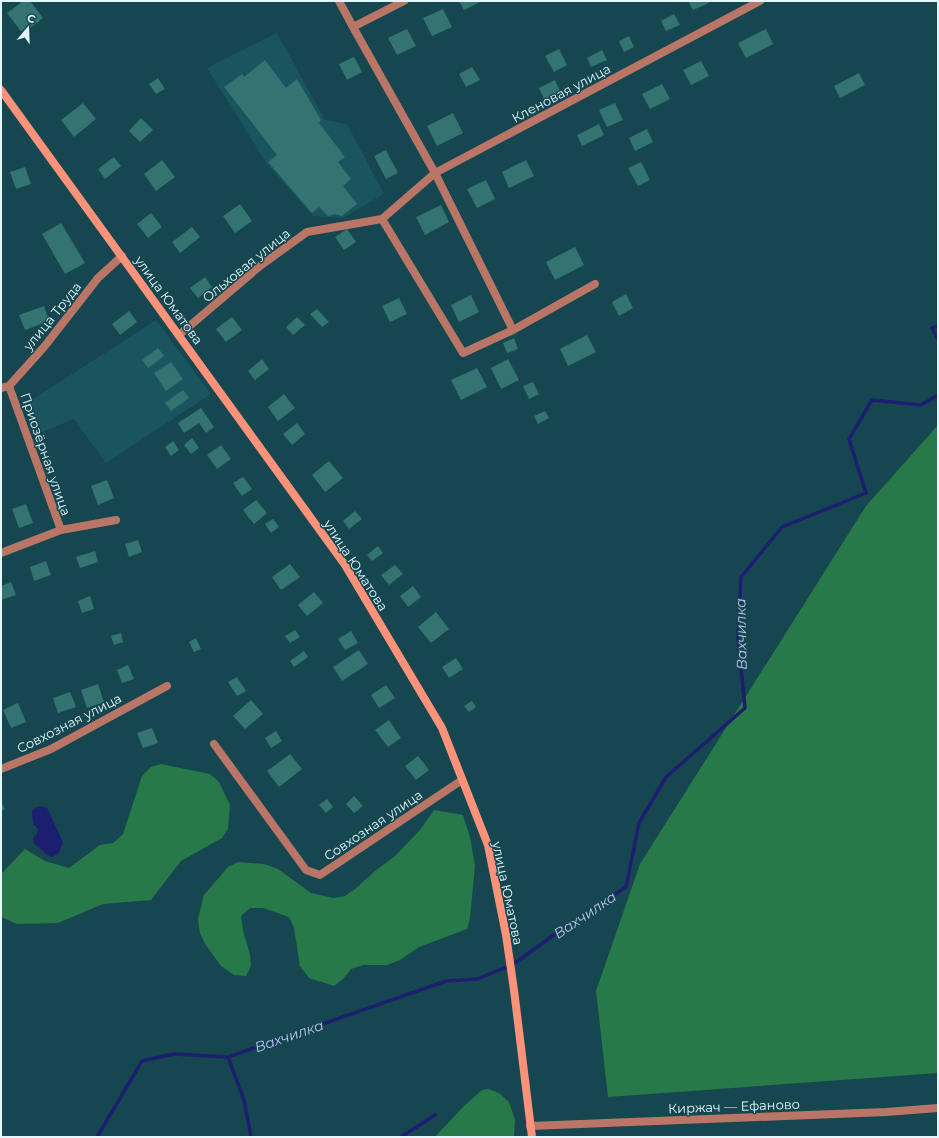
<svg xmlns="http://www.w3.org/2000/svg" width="939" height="1138" font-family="Montserrat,sans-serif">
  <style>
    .built { fill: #19545f }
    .forest { fill: #287949 }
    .water { fill: #1c1e70 }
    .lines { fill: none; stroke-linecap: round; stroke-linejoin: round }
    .stream { stroke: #1c1e70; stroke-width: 3.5 }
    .building { fill: #337473 }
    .minor { stroke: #b97566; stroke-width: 8 }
    .secondary { stroke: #fc927a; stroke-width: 8 }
    .labels { text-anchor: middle; stroke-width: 3; stroke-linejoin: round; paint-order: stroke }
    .street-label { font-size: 13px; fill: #e0f8fe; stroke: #16464f }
    .water-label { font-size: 14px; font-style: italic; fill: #b9c5f3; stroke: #16464f }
  </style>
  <rect width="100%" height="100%" fill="#16464f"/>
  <path class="built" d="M 277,33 L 325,120 L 347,124 L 384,194 L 343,218 L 313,216 L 267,164 L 207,68 Z
    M 156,320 L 211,394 L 106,463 L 74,419 L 37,434 L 24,405 Z"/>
  <path class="forest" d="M 938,425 L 938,1073 L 608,1097 L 596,991 L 640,864 L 866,506 Z
    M 161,764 L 210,774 L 219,782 L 230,805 L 228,829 L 222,838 L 181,861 L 151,900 L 103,904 L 58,923 L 17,924 L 1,917 L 1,874 L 25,849 L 45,861 L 69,868 L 100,845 L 113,843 L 123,834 L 142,776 L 151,767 Z
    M 434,810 L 463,815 L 470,837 L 475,866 L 470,918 L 467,929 L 419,947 L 400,960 L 387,965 L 363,965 L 351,969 L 343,979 L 334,986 L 309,978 L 300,966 L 294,928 L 289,917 L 263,908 L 250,908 L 241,916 L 243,930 L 250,955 L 251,966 L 246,976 L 234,975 L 221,966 L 205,944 L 200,933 L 198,919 L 204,895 L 228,867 L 238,862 L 264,864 L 278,869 L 311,893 L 334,898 L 345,896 L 355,889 L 374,872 L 395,856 L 420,830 Z
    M 488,1089 L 499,1093 L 509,1102 L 515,1120 L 514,1137 L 435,1137 L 463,1107 L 482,1090 Z"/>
  <path class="water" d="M 40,806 L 47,808 L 63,842 L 59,853 L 52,857 C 44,855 41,847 34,844 L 33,838 L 37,834 L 38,829 L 33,824 L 32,811 L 35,808 Z"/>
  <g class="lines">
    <path class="stream" d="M 938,326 L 932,328 L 938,339
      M 228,1057 L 244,1100 L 251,1137
      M 97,1137 L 142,1061 L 174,1054 L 228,1057 L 446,981 L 477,979 L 512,965 L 561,930 L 626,887 L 639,823 L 666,777 L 745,708 L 738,637 L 741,577 L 782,527 L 866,493 L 849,439 L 872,400 L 921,405 L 938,395
      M 401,1137 L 435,1115"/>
  </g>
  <path class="building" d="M 23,1 L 30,1 L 43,18 L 23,34 L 7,13 Z
    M 459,1 L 482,1 L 464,10 Z
    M 688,1 L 708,1 L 709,3 L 693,10 Z
    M 443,9 L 452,27 L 432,36 L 423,18 Z
    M 674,14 L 680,25 L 666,31 L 661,21 Z
    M 407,29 L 416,46 L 397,55 L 388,38 Z
    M 766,29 L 773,44 L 746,58 L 738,43 Z
    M 629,36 L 634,47 L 624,52 L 619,41 Z
    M 559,49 L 567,65 L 554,72 L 545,56 Z
    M 602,50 L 607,60 L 591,67 L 587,58 Z
    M 354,57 L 362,72 L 347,80 L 339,64 Z
    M 265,60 L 286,88 L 297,79 L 321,120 L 319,123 L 345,157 L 338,162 L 351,179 L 343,186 L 357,204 L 342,216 L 335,214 L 328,216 L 319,207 L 312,213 L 268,162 L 277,155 L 224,87 L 242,74 L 244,77 Z
    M 701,61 L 709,76 L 691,85 L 683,70 Z
    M 472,67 L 480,80 L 466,87 L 459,74 Z
    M 859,73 L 865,85 L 840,98 L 834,86 Z
    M 158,78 L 165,89 L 156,94 L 149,84 Z
    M 555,80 L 561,93 L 545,101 L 539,88 Z
    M 662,84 L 670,99 L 650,109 L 642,94 Z
    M 83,103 L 96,119 L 74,137 L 61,120 Z
    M 615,103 L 623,120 L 607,127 L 599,110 Z
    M 453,113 L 463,133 L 437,146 L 427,126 Z
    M 141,118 L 153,130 L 140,142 L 129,131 Z
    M 599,124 L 604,135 L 582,146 L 577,135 Z
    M 647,129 L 653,142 L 635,151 L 629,138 Z
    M 386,150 L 398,173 L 386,179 L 374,156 Z
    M 114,157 L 121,166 L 105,179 L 98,169 Z
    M 162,160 L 175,177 L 156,191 L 144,174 Z
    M 526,160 L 534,176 L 509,188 L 502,172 Z
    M 641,162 L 650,180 L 638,186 L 628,168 Z
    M 25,167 L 31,184 L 16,189 L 10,172 Z
    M 486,180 L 495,199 L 477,208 L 467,189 Z
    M 240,204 L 252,221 L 235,233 L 223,216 Z
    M 441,205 L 449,222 L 425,235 L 416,217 Z
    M 151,213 L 162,227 L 148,238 L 137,224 Z
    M 61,223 L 85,263 L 65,274 L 42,234 Z
    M 192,227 L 200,237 L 180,253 L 172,242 Z
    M 347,229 L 356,242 L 344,250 L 335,237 Z
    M 575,247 L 584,265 L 555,280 L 546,262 Z
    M 205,277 L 212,287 L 198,298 L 190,288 Z
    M 626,294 L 633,308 L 619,316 L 612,302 Z
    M 471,295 L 479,312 L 459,322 L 451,305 Z
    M 399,298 L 407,314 L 390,322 L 382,306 Z
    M 44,306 L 49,321 L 25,330 L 19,315 Z
    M 317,309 L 329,322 L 322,327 L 310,314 Z
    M 129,311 L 137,322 L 120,335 L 112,324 Z
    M 232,317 L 242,330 L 226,342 L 216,329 Z
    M 297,317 L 305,325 L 293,335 L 286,327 Z
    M 587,335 L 596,352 L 568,366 L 560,349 Z
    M 514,338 L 518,349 L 507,353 L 503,343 Z
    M 158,348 L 164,356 L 148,368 L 142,360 Z
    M 262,359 L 269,369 L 255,380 L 248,371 Z
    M 508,359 L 519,380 L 501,389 L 491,368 Z
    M 171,362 L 183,379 L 166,391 L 154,373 Z
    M 477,368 L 487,387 L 461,400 L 451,380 Z
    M 533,382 L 539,394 L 529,399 L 523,386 Z
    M 183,390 L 189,398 L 171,411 L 165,403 Z
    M 284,394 L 295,408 L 278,421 L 268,407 Z
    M 201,408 L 214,427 L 206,433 L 199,423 L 184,433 L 178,423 Z
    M 545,411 L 549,418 L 538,424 L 534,416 Z
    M 297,423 L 305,434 L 292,445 L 283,434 Z
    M 192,438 L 199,448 L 191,454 L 184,445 Z
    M 173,441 L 179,450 L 171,456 L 165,447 Z
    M 221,445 L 231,459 L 217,469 L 207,455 Z
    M 329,461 L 343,478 L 325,492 L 312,475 Z
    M 243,477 L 252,489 L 242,496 L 233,483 Z
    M 107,480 L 114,498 L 98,505 L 91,486 Z
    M 256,500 L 267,513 L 254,524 L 243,510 Z
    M 26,504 L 33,523 L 19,528 L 12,509 Z
    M 355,511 L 362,519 L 349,529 L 343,521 Z
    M 273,519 L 279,527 L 271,533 L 265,524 Z
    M 138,540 L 142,552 L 129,557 L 125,544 Z
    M 378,546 L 383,553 L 372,561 L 367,555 Z
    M 95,551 L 98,562 L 80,568 L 76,557 Z
    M 46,561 L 51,575 L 34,581 L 30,567 Z
    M 290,564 L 300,577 L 281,590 L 272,577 Z
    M 395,565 L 403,574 L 389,585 L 381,575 Z
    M 11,582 L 16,595 L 1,600 L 1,586 Z
    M 413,586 L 421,597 L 408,607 L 400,596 Z
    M 314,592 L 323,603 L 307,616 L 298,605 Z
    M 90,596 L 94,609 L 82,613 L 78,601 Z
    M 436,612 L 449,629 L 431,643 L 418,627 Z
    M 295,630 L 300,637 L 290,643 L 285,636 Z
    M 351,631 L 358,643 L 345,650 L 338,639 Z
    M 121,633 L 123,642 L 114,645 L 111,636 Z
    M 196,638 L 201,649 L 194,652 L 189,642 Z
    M 359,650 L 368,664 L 342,681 L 333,667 Z
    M 304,651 L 308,657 L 294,667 L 290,661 Z
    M 456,658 L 463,669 L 449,678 L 442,667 Z
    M 128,665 L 134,679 L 122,683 L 117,670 Z
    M 237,677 L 246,691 L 237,696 L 228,682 Z
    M 98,684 L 104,702 L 87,708 L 81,690 Z
    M 386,685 L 395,698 L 379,708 L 371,695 Z
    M 70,692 L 76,707 L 58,713 L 53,698 Z
    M 251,700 L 263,714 L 245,729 L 233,716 Z
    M 472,701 L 476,707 L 469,712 L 464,706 Z
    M 18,703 L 26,722 L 11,728 L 3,710 Z
    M 389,720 L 401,738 L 388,747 L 375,730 Z
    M 152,728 L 158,743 L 143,748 L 137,733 Z
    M 276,731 L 282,741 L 271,748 L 265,738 Z
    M 290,754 L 302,769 L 279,787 L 267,771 Z
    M 418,756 L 429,770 L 416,780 L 405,766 Z
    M 354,796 L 363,806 L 354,813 L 346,804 Z
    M 327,799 L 333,807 L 326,813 L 319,805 Z
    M 1,802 L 5,809 L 1,811 Z"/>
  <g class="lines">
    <path class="minor" d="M 339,1 L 353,27 L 435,173 L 513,330 L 595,284
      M 353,27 L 404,1
      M 382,219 L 435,173 L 760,1
      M 382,219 L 463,353 L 513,330
      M 179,335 L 260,266 L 307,232 L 382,219
      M 1,388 L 9,386 L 44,347 L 98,278 L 122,256
      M 61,530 L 116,520
      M 1,553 L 61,530 L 9,386
      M 214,744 L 306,870 L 320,875 L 462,780
      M 1,769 L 51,749 L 167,686
      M 530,1126 L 886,1112 L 938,1108"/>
    <path class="secondary" d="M 1,90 L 345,565 L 442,728 L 488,845 L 506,935 L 514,990 L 532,1137"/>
  </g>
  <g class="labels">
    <g class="street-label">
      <text transform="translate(561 93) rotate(-28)" y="5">Кленовая улица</text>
      <text transform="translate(246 265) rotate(-39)" y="5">Ольховая улица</text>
      <text transform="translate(169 300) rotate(54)" y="5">улица Юматова</text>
      <text transform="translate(52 316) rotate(-51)" y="5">улица Труда</text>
      <text transform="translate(46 454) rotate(71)" y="5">Приозёрная улица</text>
      <text transform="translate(356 565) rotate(57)" y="5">улица Юматова</text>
      <text transform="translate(69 723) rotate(-27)" y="5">Совхозная улица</text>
      <text transform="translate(373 825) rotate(-34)" y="5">Совхозная улица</text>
      <text transform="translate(508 893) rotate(78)" y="5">улица Юматова</text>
      <text transform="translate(734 1106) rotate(-2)" y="5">Киржач — Ефаново</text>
    </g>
    <g class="water-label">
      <text transform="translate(741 634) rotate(-91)" y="5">Вахчилка</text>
      <text transform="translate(585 915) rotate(-34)" y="5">Вахчилка</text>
      <text transform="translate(289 1036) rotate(-19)" y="5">Вахчилка</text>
    </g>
  </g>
  <rect width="939" height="1138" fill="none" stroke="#e0f8fe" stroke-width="4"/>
  <g transform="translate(28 28) rotate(19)" stroke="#16464f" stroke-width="3" paint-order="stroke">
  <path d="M0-3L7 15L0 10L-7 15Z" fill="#e0f8fe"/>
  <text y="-6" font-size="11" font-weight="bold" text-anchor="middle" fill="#e0f8fe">С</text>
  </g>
</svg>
